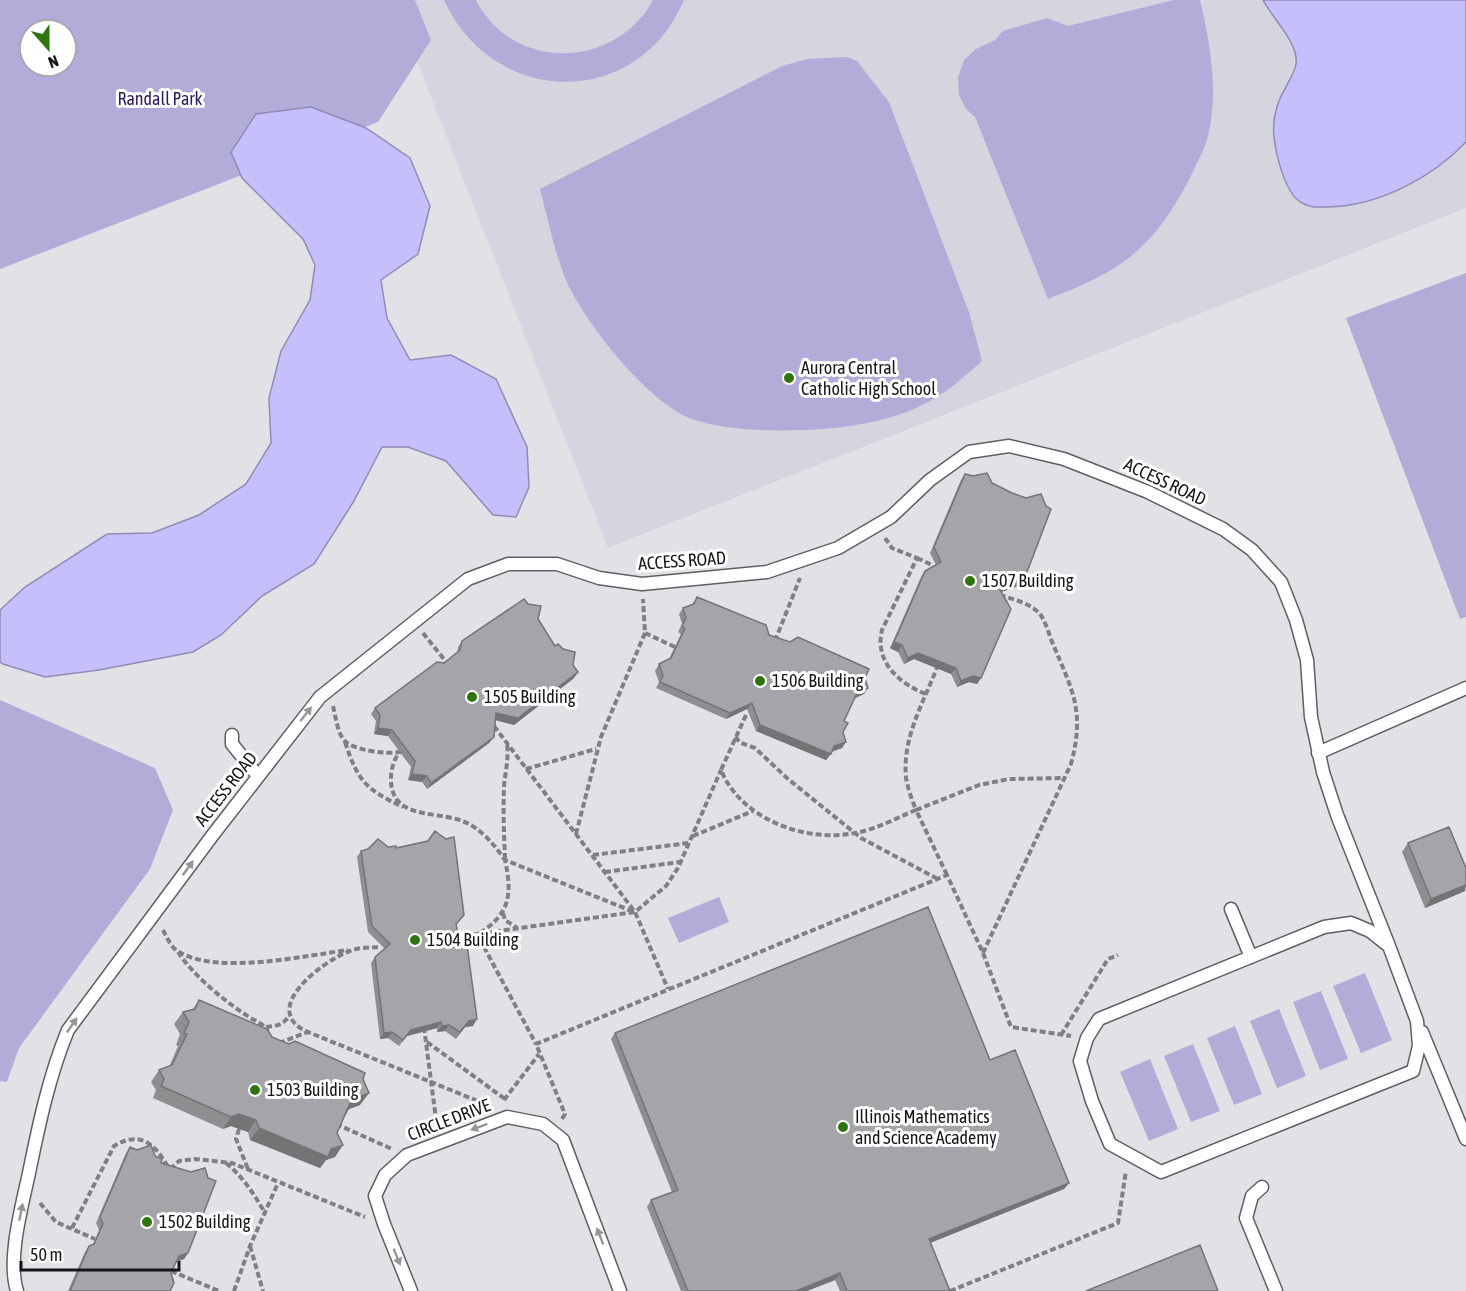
<svg xmlns="http://www.w3.org/2000/svg" width="1466" height="1291" font-family="'Asap Condensed',sans-serif">
  <style>
    .built { fill: #d5d5e0 }
    .green { fill: #b1add8; fill-rule: evenodd }
    .water { fill: #c5bffb; stroke: #908cb7; stroke-width: 1.5 }
    .lines { fill: none; stroke-linecap: round; stroke-linejoin: round }
    .lane-casing { stroke: #5f5f63; stroke-width: 15 }
    .path { stroke: #807f83; stroke-width: 4; stroke-dasharray: 6 3; stroke-linecap: butt }
    .lane { stroke: #fff; stroke-width: 12 }
    .wall { fill: #8e8e91 }
    .shaded-wall { fill: #747476 }
    .building { fill: #a5a5a9; stroke: #747476; stroke-width: 1.5 }
    .oneway { fill: #969697 }
    .poi-dot { fill: #307412; stroke: #fff; stroke-width: 2 }
    .labels { text-anchor: middle; stroke-width: 6; stroke-linejoin: round; paint-order: stroke }
    .park-label { font-size: 18px; fill: #2c1b5e; stroke: #fff }
    .poi-label { font-size: 18px; fill: #161618; stroke: #fff; text-anchor: start }
    .street-label { font-size: 18px; fill: #161618; stroke: #fff }
  </style>
  <rect width="100%" height="100%" fill="#e2e1e6"/>
  <path class="built" d="M 415,0 L 1466,0 L 1466,208 L 608,548 L 417,61 L 431,40 Z"/>
  <path class="green" d="M 0,0 L 415,0 L 431,40 L 378,122 L 0,269 ZM 30,30 L 66,30 L 66,66 L 30,66 Z
    M 444,0 L 476,0 C 512,72 615,70 653,0 L 684,0 C 637,111 493,107 444,0 Z
    M 1174,0 L 1200,0 C 1210,43 1219,92 1208,136 C 1205,149 1197,162 1192,174 C 1173,211 1151,246 1114,268 C 1094,281 1071,290 1048,299 L 975,117 L 966,109 L 959,95 L 958,77 L 964,60 L 976,49 L 995,40 L 1003,31 L 1047,18 L 1068,26 Z
    M 847,57 L 857,61 L 889,102 L 969,312 L 982,361 C 969,372 957,384 943,393 C 904,420 852,428 805,430 C 767,431 729,431 692,419 C 650,405 583,321 566,280 C 554,251 548,220 540,189 L 782,66 L 808,59 Z
    M 1466,273 L 1466,617 L 1460,619 L 1346,318 Z
    M 0,700 L 155,768 L 173,810 L 150,869 L 19,1048 L 7,1082 L 0,1081 Z
    M 719,897 L 729,922 L 679,943 L 668,918 Z
    M 1365,973 L 1392,1040 L 1361,1053 L 1333,986 Z
    M 1321,991 L 1348,1059 L 1320,1070 L 1293,1002 Z
    M 1279,1009 L 1306,1076 L 1277,1088 L 1250,1021 Z
    M 1235,1026 L 1262,1094 L 1234,1105 L 1207,1038 Z
    M 1193,1044 L 1220,1111 L 1191,1122 L 1164,1056 Z
    M 1150,1059 L 1178,1129 L 1149,1141 L 1120,1072 Z"/>
  <path class="water" d="M 1263,0 L 1466,0 L 1466,142 C 1432,178 1378,206 1328,207 C 1319,207 1310,208 1302,203 C 1285,194 1276,155 1274,137 C 1272,118 1277,101 1287,85 C 1290,79 1295,71 1296,64 C 1299,43 1272,18 1263,0 Z
    M 311,107 L 366,128 L 410,158 L 430,206 L 418,254 L 381,280 L 387,318 L 410,360 L 451,355 L 496,379 L 527,447 L 529,487 L 516,517 L 493,515 L 446,461 L 408,447 L 382,447 L 354,501 L 314,564 L 262,596 L 221,635 L 193,652 L 99,670 L 45,677 L 3,664 L 0,662 L 0,610 L 25,587 L 107,534 L 152,533 L 199,515 L 246,484 L 271,443 L 269,398 L 281,351 L 310,300 L 315,265 L 303,239 L 242,178 L 231,152 L 256,114 Z"/>
  <g class="lines">
    <g class="lane-casing">
      <path id="lane" d="M 232,735 L 232,744 L 258,776
        M 1318,753 L 1466,688
        M 1231,909 L 1251,957
        M 1351,923 L 1370,931 L 1389,946 L 1417,1021 L 1419,1046 L 1413,1071 L 1161,1172 L 1110,1144 L 1092,1101 L 1080,1061 L 1087,1038 L 1099,1019 L 1324,927 Z
        M 1422,1032 L 1466,1139
        M 1262,1187 L 1252,1196 L 1246,1218 L 1276,1291
        M 17,1291 C 7,1259 22,1206 29,1173 C 39,1124 49,1076 68,1030 L 212,836 L 320,697 L 468,579 L 508,564 L 557,564 L 599,578 L 642,584 L 767,572 L 838,548 L 891,517 L 930,480 L 969,452 L 1009,446 L 1064,459 L 1148,492 L 1223,529 L 1252,550 L 1281,582 L 1296,620 L 1307,660 L 1311,717 L 1323,772 L 1337,815 L 1389,946
        M 411,1291 L 384,1224 L 375,1196 L 385,1175 L 407,1155 L 507,1117 L 543,1124 L 563,1140 L 620,1291"/>
    </g>
    <path class="path" d="M 885,538 L 892,548 L 917,558 L 882,630 C 874,662 900,684 926,694
      M 917,558 L 932,565
      M 423,633 L 447,663
      M 645,633 L 677,648
      M 775,641 L 800,578
      M 333,706 C 336,717 337,733 345,741 C 353,750 388,755 399,752
      M 746,715 L 721,770 C 741,819 805,843 855,833 C 875,830 896,818 916,810 C 912,800 908,789 906,778 C 902,737 924,702 938,665
      M 494,726 L 635,912 L 668,989
      M 735,737 L 741,743 L 755,748 L 788,779 L 861,838 L 936,878
      M 345,742 C 358,781 365,789 403,807
      M 403,749 C 395,755 391,768 391,778 C 390,823 443,809 469,824 C 485,833 495,846 505,860
      M 526,769 L 596,749
      M 576,834 L 601,737 L 645,633 L 643,599
      M 693,836 L 753,811
      M 593,855 L 689,843
      M 505,859 C 504,835 503,811 504,787 C 505,773 509,759 507,744
      M 605,872 L 680,862
      M 947,875 L 916,810 L 979,785 L 1009,779 L 1063,778
      M 503,913 L 505,920 L 517,928
      M 163,930 C 167,937 171,948 179,952 C 218,975 303,956 348,950
      M 480,933 C 511,913 512,893 505,860 L 634,912
      M 477,934 L 635,912 L 666,886 L 678,868 L 721,770
      M 456,938 L 477,934 L 536,1044
      M 378,947 C 369,948 359,947 350,951 C 324,960 257,1010 308,1032 L 490,1106
      M 178,952 C 193,975 223,1000 246,1015 C 254,1021 264,1023 268,1032
      M 983,953 L 1071,764 C 1085,711 1073,692 1053,644 C 1049,635 1046,622 1040,614 C 1031,604 1016,600 1003,596
      M 266,1027 C 277,1026 283,1025 289,1016
      M 424,1027 L 437,1127
      M 1061,1035 L 1108,959 L 1118,955
      M 427,1042 L 505,1099
      M 279,1043 L 308,1032
      M 504,1100 L 539,1054
      M 562,1119 L 565,1114 L 536,1044 L 947,875 L 983,953 L 1011,1027 L 1071,1036
      M 336,1124 L 392,1149
      M 239,1129 L 236,1139 L 248,1169
      M 226,1163 C 243,1177 254,1194 265,1213
      M 170,1169 L 179,1161 L 195,1159 L 232,1163 L 365,1217
      M 40,1203 L 56,1222 L 95,1239
      M 72,1228 L 114,1146 C 140,1130 155,1144 168,1167
      M 250,1246 L 263,1291
      M 171,1271 L 219,1291
      M 234,1291 L 250,1246 L 278,1183
      M 950,1291 L 1118,1223 L 1126,1171"/>
    <use href="#lane" class="lane"/>
  </g>
  <path class="wall" d="M 965,474 L 1019,586 L 1001,592 L 981,678 L 977,684 L 969,682 L 957,687 L 951,674 L 914,659 L 904,664 L 898,652 L 890,648 L 921,577 L 925,571 L 936,565 L 930,553 L 961,480 Z
    M 697,597 L 769,635 L 865,678 L 864,694 L 854,699 L 844,721 L 842,748 L 832,752 L 826,760 L 756,731 L 747,709 L 726,719 L 656,688 L 659,682 L 655,671 L 659,664 L 669,659 L 681,634 L 678,632 L 682,624 L 679,614 L 683,608 L 692,604 Z
    M 538,619 L 555,646 L 573,665 L 574,678 L 514,725 L 495,720 L 494,737 L 489,743 L 427,789 L 422,782 L 408,780 L 411,767 L 388,736 L 374,734 L 376,721 L 371,714 L 375,708 L 444,663 L 457,653 L 458,647 L 462,641 Z
    M 1408,843 L 1465,891 L 1425,908 L 1402,852 Z
    M 388,847 L 396,848 L 464,915 L 456,925 L 473,1026 L 465,1027 L 456,1039 L 445,1031 L 437,1032 L 437,1028 L 407,1036 L 399,1046 L 388,1038 L 380,1039 L 371,963 L 375,957 L 385,949 L 368,932 L 357,857 L 361,851 Z
    M 199,1000 L 272,1037 L 363,1079 L 360,1105 L 349,1109 L 345,1115 L 337,1133 L 335,1157 L 326,1160 L 320,1168 L 250,1140 L 248,1132 L 231,1126 L 223,1129 L 153,1098 L 156,1090 L 151,1082 L 159,1070 L 169,1067 L 178,1046 L 176,1045 L 180,1034 L 174,1024 L 183,1012 L 192,1010 Z
    M 615,1033 L 990,1060 L 1069,1183 L 1064,1189 L 930,1243 L 950,1291 L 840,1291 L 835,1280 L 807,1291 L 681,1291 L 647,1207 L 651,1200 L 672,1192 L 611,1039 Z
    M 130,1147 L 155,1156 L 161,1163 L 188,1253 L 184,1259 L 176,1262 L 171,1273 L 170,1291 L 68,1291 L 85,1252 L 89,1246 L 93,1244 L 99,1230 L 96,1223 L 126,1153 Z"/>
  <path class="shaded-wall" d="M 1024,580 L 1019,586 L 995,594 L 999,588 Z
    M 894,642 L 902,645 L 898,652 L 890,648 Z
    M 918,653 L 956,668 L 951,674 L 914,659 L 904,664 L 908,658 Z
    M 578,672 L 574,678 L 514,725 L 492,719 L 496,713 Z
    M 973,676 L 981,678 L 977,684 L 969,682 L 957,687 L 961,681 Z
    M 868,688 L 864,694 L 852,699 L 857,693 Z
    M 752,703 L 747,709 L 726,719 L 730,713 Z
    M 760,725 L 831,754 L 826,760 L 756,731 Z
    M 378,728 L 392,730 L 388,736 L 374,734 Z
    M 494,737 L 489,743 L 427,789 L 431,783 Z
    M 846,742 L 842,748 L 830,752 L 834,746 Z
    M 412,774 L 427,776 L 422,782 L 408,780 Z
    M 1466,885 L 1465,891 L 1425,908 L 1431,899 Z
    M 477,1019 L 473,1026 L 465,1027 L 456,1039 L 469,1021 Z
    M 441,1022 L 437,1028 L 407,1036 L 399,1046 L 411,1030 Z
    M 449,1025 L 445,1031 L 437,1032 L 442,1026 Z
    M 392,1032 L 388,1038 L 380,1039 L 384,1033 Z
    M 369,1093 L 360,1105 L 349,1109 L 345,1116 L 342,1114 L 350,1103 L 356,1098 Z
    M 239,1114 L 256,1120 L 248,1132 L 231,1126 L 223,1129 L 231,1117 Z
    M 259,1128 L 331,1149 L 343,1145 L 335,1157 L 326,1160 L 320,1168 L 250,1140 Z
    M 1069,1183 L 1064,1189 L 925,1245 L 929,1239 Z
    M 188,1253 L 184,1259 L 175,1262 L 179,1256 Z
    M 840,1273 L 835,1280 L 807,1291 L 796,1291 Z"/>
  <path class="building" d="M 987,473 L 992,483 L 1012,493 L 1026,498 L 1041,494 L 1046,506 L 1051,509 L 1024,580 L 999,588 L 1011,609 L 981,678 L 973,676 L 961,681 L 956,668 L 918,653 L 908,658 L 902,645 L 894,642 L 925,571 L 941,562 L 934,547 L 965,474 L 973,476 Z
    M 697,597 L 766,625 L 769,635 L 790,642 L 798,637 L 869,669 L 865,678 L 868,688 L 857,693 L 844,721 L 848,723 L 843,732 L 846,742 L 834,746 L 831,754 L 760,725 L 752,703 L 730,713 L 660,682 L 663,676 L 659,664 L 671,658 L 685,628 L 682,626 L 686,618 L 683,608 L 694,604 Z
    M 524,599 L 528,604 L 541,606 L 538,619 L 555,646 L 558,644 L 563,649 L 575,652 L 573,665 L 578,672 L 518,718 L 496,713 L 494,737 L 431,783 L 427,776 L 412,774 L 415,761 L 392,730 L 378,728 L 380,715 L 375,708 L 437,662 L 444,663 L 460,650 L 462,641 Z
    M 1449,827 L 1466,868 L 1466,885 L 1431,899 L 1408,843 Z
    M 435,831 L 446,839 L 454,837 L 464,915 L 456,924 L 459,940 L 467,945 L 477,1019 L 469,1021 L 460,1032 L 449,1025 L 442,1026 L 441,1022 L 411,1030 L 403,1040 L 392,1032 L 384,1033 L 375,957 L 390,944 L 372,926 L 361,851 L 368,849 L 378,839 L 388,847 L 396,846 L 396,848 L 428,841 Z
    M 928,907 L 990,1060 L 1015,1050 L 1069,1183 L 929,1239 L 950,1291 L 847,1291 L 840,1273 L 796,1291 L 688,1291 L 651,1200 L 678,1190 L 615,1033 Z
    M 199,1000 L 267,1029 L 272,1037 L 279,1040 L 289,1044 L 295,1041 L 365,1073 L 363,1079 L 369,1093 L 356,1098 L 353,1104 L 350,1103 L 337,1133 L 343,1145 L 331,1149 L 328,1157 L 259,1128 L 256,1120 L 239,1114 L 231,1117 L 161,1086 L 164,1079 L 159,1070 L 172,1065 L 187,1034 L 184,1033 L 189,1022 L 183,1012 L 195,1009 Z
    M 151,1145 L 155,1156 L 162,1159 L 161,1163 L 191,1172 L 205,1168 L 208,1178 L 216,1181 L 188,1253 L 179,1256 L 171,1273 L 174,1283 L 170,1291 L 70,1291 L 89,1246 L 94,1244 L 103,1224 L 100,1217 L 130,1147 L 137,1150 Z
    M 1200,1245 L 1218,1291 L 1086,1291 Z"/>
  <defs><path id="oneway-solid" d="M-6-.8H1V-3.2L6.5 0L1 3.2V.8H-6Z" transform="scale(1.5)"/></defs>
  <g class="oneway">
    <use href="#oneway-solid" transform="translate(306 714) rotate(-52)"/>
    <use href="#oneway-solid" transform="translate(188 868) rotate(-54)"/>
    <use href="#oneway-solid" transform="translate(72 1025) rotate(-56)"/>
    <use href="#oneway-solid" transform="translate(479 1127) rotate(160)"/>
    <use href="#oneway-solid" transform="translate(21 1212) rotate(-79)"/>
    <use href="#oneway-solid" transform="translate(600 1236) rotate(-111)"/>
    <use href="#oneway-solid" transform="translate(397 1257) rotate(68)"/>
  </g>
  <g class="poi-dot">
    <circle cx="789" cy="378" r="6"/>
    <circle cx="970" cy="581" r="6"/>
    <circle cx="760" cy="681" r="6"/>
    <circle cx="472" cy="697" r="6"/>
    <circle cx="415" cy="940" r="6"/>
    <circle cx="255" cy="1090" r="6"/>
    <circle cx="843" cy="1127" r="6"/>
    <circle cx="147" cy="1222" r="6"/>
  </g>
  <g class="labels">
    <g class="park-label">
      <text x="160" y="105">Randall Park</text>
    </g>
    <g class="poi-label">
      <text x="801" y="374">Aurora Central<tspan x="801" dy="21">Catholic High School</tspan></text>
      <text x="982" y="587">1507 Building</text>
      <text x="772" y="687">1506 Building</text>
      <text x="484" y="703">1505 Building</text>
      <text x="427" y="946">1504 Building</text>
      <text x="267" y="1096">1503 Building</text>
      <text x="855" y="1123">Illinois Mathematics<tspan x="855" dy="21">and Science Academy</tspan></text>
      <text x="159" y="1228">1502 Building</text>
    </g>
    <g class="street-label">
      <text transform="translate(1165 482) rotate(25)" y="6">ACCESS ROAD</text>
      <text transform="translate(682 561) rotate(-4)" y="6">ACCESS ROAD</text>
      <text transform="translate(226 789) rotate(-52)" y="6">ACCESS ROAD</text>
      <text transform="translate(449 1120) rotate(-21)" y="6">CIRCLE DRIVE</text>
    </g>
  </g>
  <g transform="translate(48 48) rotate(159)"><circle r="28" fill="#ffffff" stroke="#a2a2a3" stroke-width="1.5"/>
  <path d="M0-4.5L10 22L0 15L-10 22Z" fill="#307412"/>
  <text y="-9" font-size="16" font-weight="bold" text-anchor="middle" fill="#161618">N</text>
  </g>
  <path d="M21 1261v9h158v-9" fill="none" stroke="#161618" stroke-width="3"/>
  <text x="30" y="1261" font-size="18" fill="#161618" stroke="#ffffff" stroke-width="4.5" paint-order="stroke">50 m</text>
</svg>
